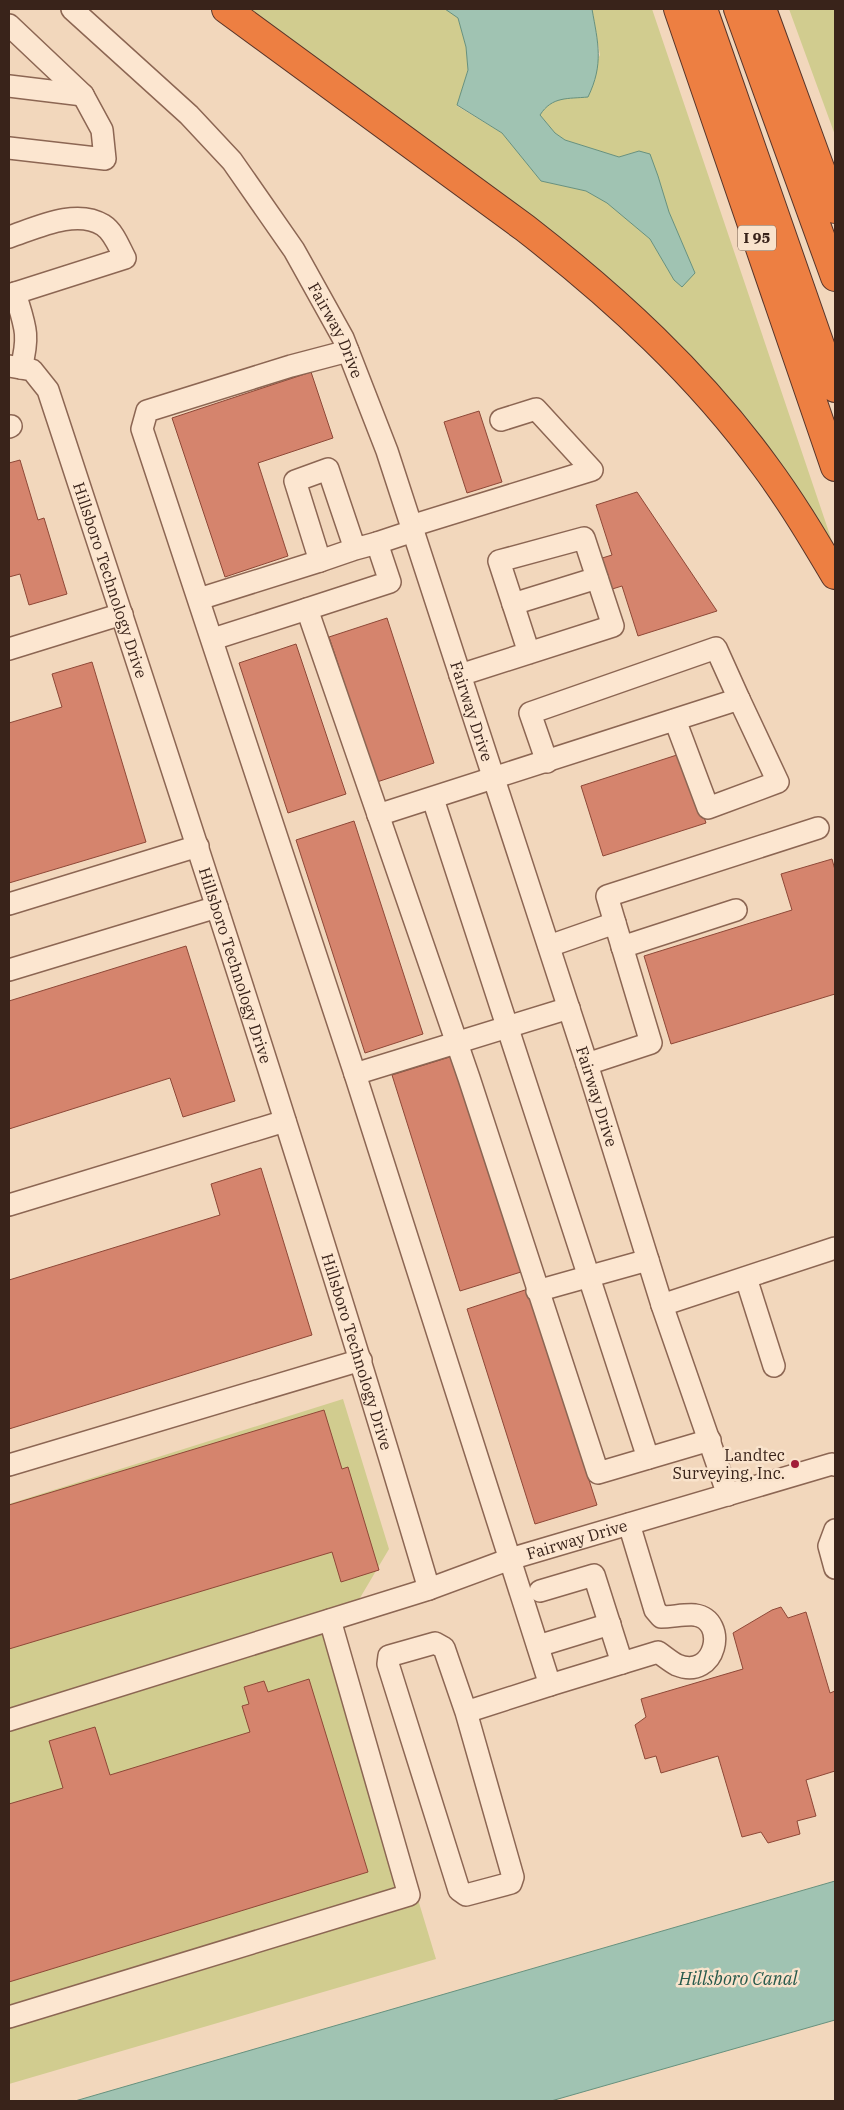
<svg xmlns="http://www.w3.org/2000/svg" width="844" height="2110" font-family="'IBM Plex Serif',serif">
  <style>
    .green { fill: #d1cc8f }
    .water { fill: #a0c3b2; stroke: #67917e }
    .building { fill: #d5846d; stroke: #8e4837 }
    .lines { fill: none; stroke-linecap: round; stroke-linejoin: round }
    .minor-casing { stroke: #8c6653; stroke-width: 24 }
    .highway-casing { stroke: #593529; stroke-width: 30 }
    .minor { stroke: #fce6d0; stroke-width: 21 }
    .highway { stroke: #ed7f42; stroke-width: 28 }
    .poi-dot { fill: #a11d38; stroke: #f9e3cc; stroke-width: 2 }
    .labels { text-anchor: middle; stroke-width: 5; stroke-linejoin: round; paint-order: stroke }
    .shield { fill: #f9e3cc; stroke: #735d4f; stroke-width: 1 }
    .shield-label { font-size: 15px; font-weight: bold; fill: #39231a }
    .street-label { font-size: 16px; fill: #39231a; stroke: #f9e3cc }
    .poi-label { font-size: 16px; fill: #39231a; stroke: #f9e3cc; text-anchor: end }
    .water-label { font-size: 18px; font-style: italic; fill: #275b4d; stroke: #f9e3cc }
  </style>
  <rect width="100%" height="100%" fill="#f2d7bc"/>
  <path class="green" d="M 241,9 L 445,9 L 458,18 L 466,47 L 468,69 L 457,106 L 502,133 L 541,181 L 586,191 L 607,203 L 650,239 L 674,280 L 695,273 L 669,212 L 658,176 L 639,151 L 619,157 L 565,140 L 555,133 L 540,115 C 549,101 559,98 575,98 L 600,55 L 592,9 L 652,9 L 835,550 L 741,420 Z
    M 789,9 L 835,9 L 835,135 Z
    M 343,1399 L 389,1549 L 338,1635 L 436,1959 L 9,2084 L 9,1504 Z"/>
  <path class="water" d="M 445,9 L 592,9 C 598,43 604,64 588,97 C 568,99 552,96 540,115 L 555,133 L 565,140 L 619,157 L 639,151 L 650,154 L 658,176 L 669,212 L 695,273 L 682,287 L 674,280 L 650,239 L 607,203 L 586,191 L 541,181 L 502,133 L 457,105 L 468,70 L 466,47 L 458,18 Z
    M 835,1881 L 835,2020 L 551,2101 L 75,2101 Z"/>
  <path class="building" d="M 311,372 L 333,438 L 258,463 L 288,556 L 225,577 L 172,418 Z
    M 479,411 L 502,482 L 467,493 L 444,422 Z
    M 20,460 L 38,520 L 44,518 L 67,594 L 29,605 L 20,574 L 9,577 L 9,463 Z
    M 637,492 L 717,611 L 638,636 L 622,586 L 609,590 L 599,559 L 612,555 L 596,505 Z
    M 387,618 L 434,763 L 377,782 L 329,637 Z
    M 296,644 L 346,794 L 288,813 L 239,663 Z
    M 92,662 L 146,842 L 9,883 L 9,723 L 62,707 L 52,674 Z
    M 683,753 L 706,823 L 603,856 L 581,786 Z
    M 354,821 L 423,1034 L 365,1053 L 296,840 Z
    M 832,859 L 835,870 L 835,994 L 671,1044 L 644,956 L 792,910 L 781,874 Z
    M 186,946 L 235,1101 L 183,1117 L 170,1078 L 9,1129 L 9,1001 Z
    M 453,1056 L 521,1272 L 460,1291 L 392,1075 Z
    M 261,1168 L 312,1335 L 9,1429 L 9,1280 L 220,1215 L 211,1184 Z
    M 528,1289 L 597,1505 L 535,1524 L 467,1309 Z
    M 324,1410 L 342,1469 L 348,1467 L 379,1570 L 341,1582 L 332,1552 L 9,1649 L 9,1505 Z
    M 781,1607 L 788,1618 L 806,1612 L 830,1693 L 835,1691 L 835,1771 L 806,1780 L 816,1816 L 797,1821 L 800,1834 L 768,1843 L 761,1832 L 742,1837 L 718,1756 L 661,1773 L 656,1756 L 645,1759 L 635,1725 L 646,1717 L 641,1699 L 743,1669 L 733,1633 L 772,1610 Z
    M 309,1679 L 368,1872 L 9,1982 L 9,1804 L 63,1788 L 49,1741 L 95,1727 L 110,1775 L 250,1732 L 242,1706 L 249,1704 L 244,1687 L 264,1681 L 268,1692 Z"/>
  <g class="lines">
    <g class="minor-casing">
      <g id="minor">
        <path id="s1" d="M 72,9 L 189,115 L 232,161 L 294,250 L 343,338 L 387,451 L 587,1064 L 662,1305 L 728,1495"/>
        <path d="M 9,25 L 83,95 L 102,130 L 105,159 L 9,148"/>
        <path d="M 9,86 L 83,95"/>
        <path d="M 9,237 C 36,228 76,208 103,225 C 114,232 119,247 125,258 L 9,295"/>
        <path d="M 15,293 C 25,326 30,334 21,368"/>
        <path d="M 348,351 L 291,366 L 147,411 L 142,429 L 355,1074 L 550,1685 L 658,1652 C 664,1656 671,1662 677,1665 C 716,1681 729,1620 695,1615 C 685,1614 672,1617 661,1617 L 655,1610 L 629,1524"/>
        <path id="s2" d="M 9,366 L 32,370 L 48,390 C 179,789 310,1187 429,1589"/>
        <path d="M 9,427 L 11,426"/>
        <path d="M 411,526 L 592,470 L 536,409 L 501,420"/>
        <path d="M 413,531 L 377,543 L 390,582 L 307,609 L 469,1078 L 598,1473 L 710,1440"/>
        <path d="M 355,549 L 320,561 L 295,481 L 328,469 L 355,549 L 377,543"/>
        <path d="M 199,599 L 320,561"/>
        <path d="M 513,604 L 597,578"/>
        <path d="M 213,639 L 307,609"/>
        <path d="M 9,649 L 122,614"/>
        <path d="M 460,675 L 613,626 L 584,538 L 499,561 L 529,653"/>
        <path d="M 547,762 L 530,713 L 716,648 L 739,699"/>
        <path d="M 433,799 L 648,1458"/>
        <path d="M 378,815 L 739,699 L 778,782 L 708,808 L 675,720"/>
        <path d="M 9,904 L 198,846"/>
        <path d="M 615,923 L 607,896 L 818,828"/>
        <path d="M 549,946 L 615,923 L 651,1043 L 587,1064"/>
        <path d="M 622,947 L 736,910"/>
        <path d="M 9,970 L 217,907"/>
        <path d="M 355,1074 L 569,1008"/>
        <path d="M 9,1205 L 285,1121"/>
        <path d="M 746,1278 L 774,1366"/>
        <path d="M 537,1291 L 648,1260"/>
        <path d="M 662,1305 L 835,1248"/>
        <path d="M 9,1465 L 361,1360"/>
        <path d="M 835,1530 L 829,1546 L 835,1568"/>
        <path d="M 540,1591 L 594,1575 L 622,1663"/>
        <path d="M 538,1646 L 610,1624"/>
        <path d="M 466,1712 L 513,1877 L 511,1883 L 466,1895 L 459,1890 L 388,1664 L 389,1656 L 435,1643 L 444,1648 L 466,1712 L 550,1685"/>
        <path id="s3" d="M 9,1720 L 429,1589 L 510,1559 L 832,1464 L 835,1465"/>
        <path d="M 9,2017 L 409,1895 L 330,1620"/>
      </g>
    </g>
    <g class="highway-casing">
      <path id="highway" d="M 226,9 L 525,228 C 615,298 698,374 765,466 C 791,501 813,538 835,575
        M 678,9 L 835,467
        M 703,9 L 835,388
        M 738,9 L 835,277
        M 762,9 L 835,209"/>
    </g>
    <use href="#minor" class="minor"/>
    <use href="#highway" class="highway"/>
  </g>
  <circle class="poi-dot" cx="795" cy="1464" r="5"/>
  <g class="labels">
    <rect class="shield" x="738" y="225.5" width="38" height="25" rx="4"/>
    <g class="shield-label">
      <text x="757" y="243">I 95</text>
    </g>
    <g class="street-label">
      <text dy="6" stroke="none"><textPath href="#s1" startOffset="420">Fairway Drive</textPath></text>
      <text dy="6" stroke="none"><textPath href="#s2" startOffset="249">Hillsboro Technology Drive</textPath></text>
      <text dy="6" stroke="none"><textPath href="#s1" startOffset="825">Fairway Drive</textPath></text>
      <text dy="6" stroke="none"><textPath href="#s2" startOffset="654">Hillsboro Technology Drive</textPath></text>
      <text dy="6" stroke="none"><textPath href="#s1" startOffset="1230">Fairway Drive</textPath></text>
      <text dy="6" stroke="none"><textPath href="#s2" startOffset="1059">Hillsboro Technology Drive</textPath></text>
      <text dy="6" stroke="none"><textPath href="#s3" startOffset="596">Fairway Drive</textPath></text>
    </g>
    <g class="poi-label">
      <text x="785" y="1461">Landtec<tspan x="785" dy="18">Surveying, Inc.</tspan></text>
    </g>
    <g class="water-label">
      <text x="738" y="1985">Hillsboro Canal</text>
    </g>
  </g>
  <rect width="844" height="2110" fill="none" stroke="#39231a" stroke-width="20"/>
</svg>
